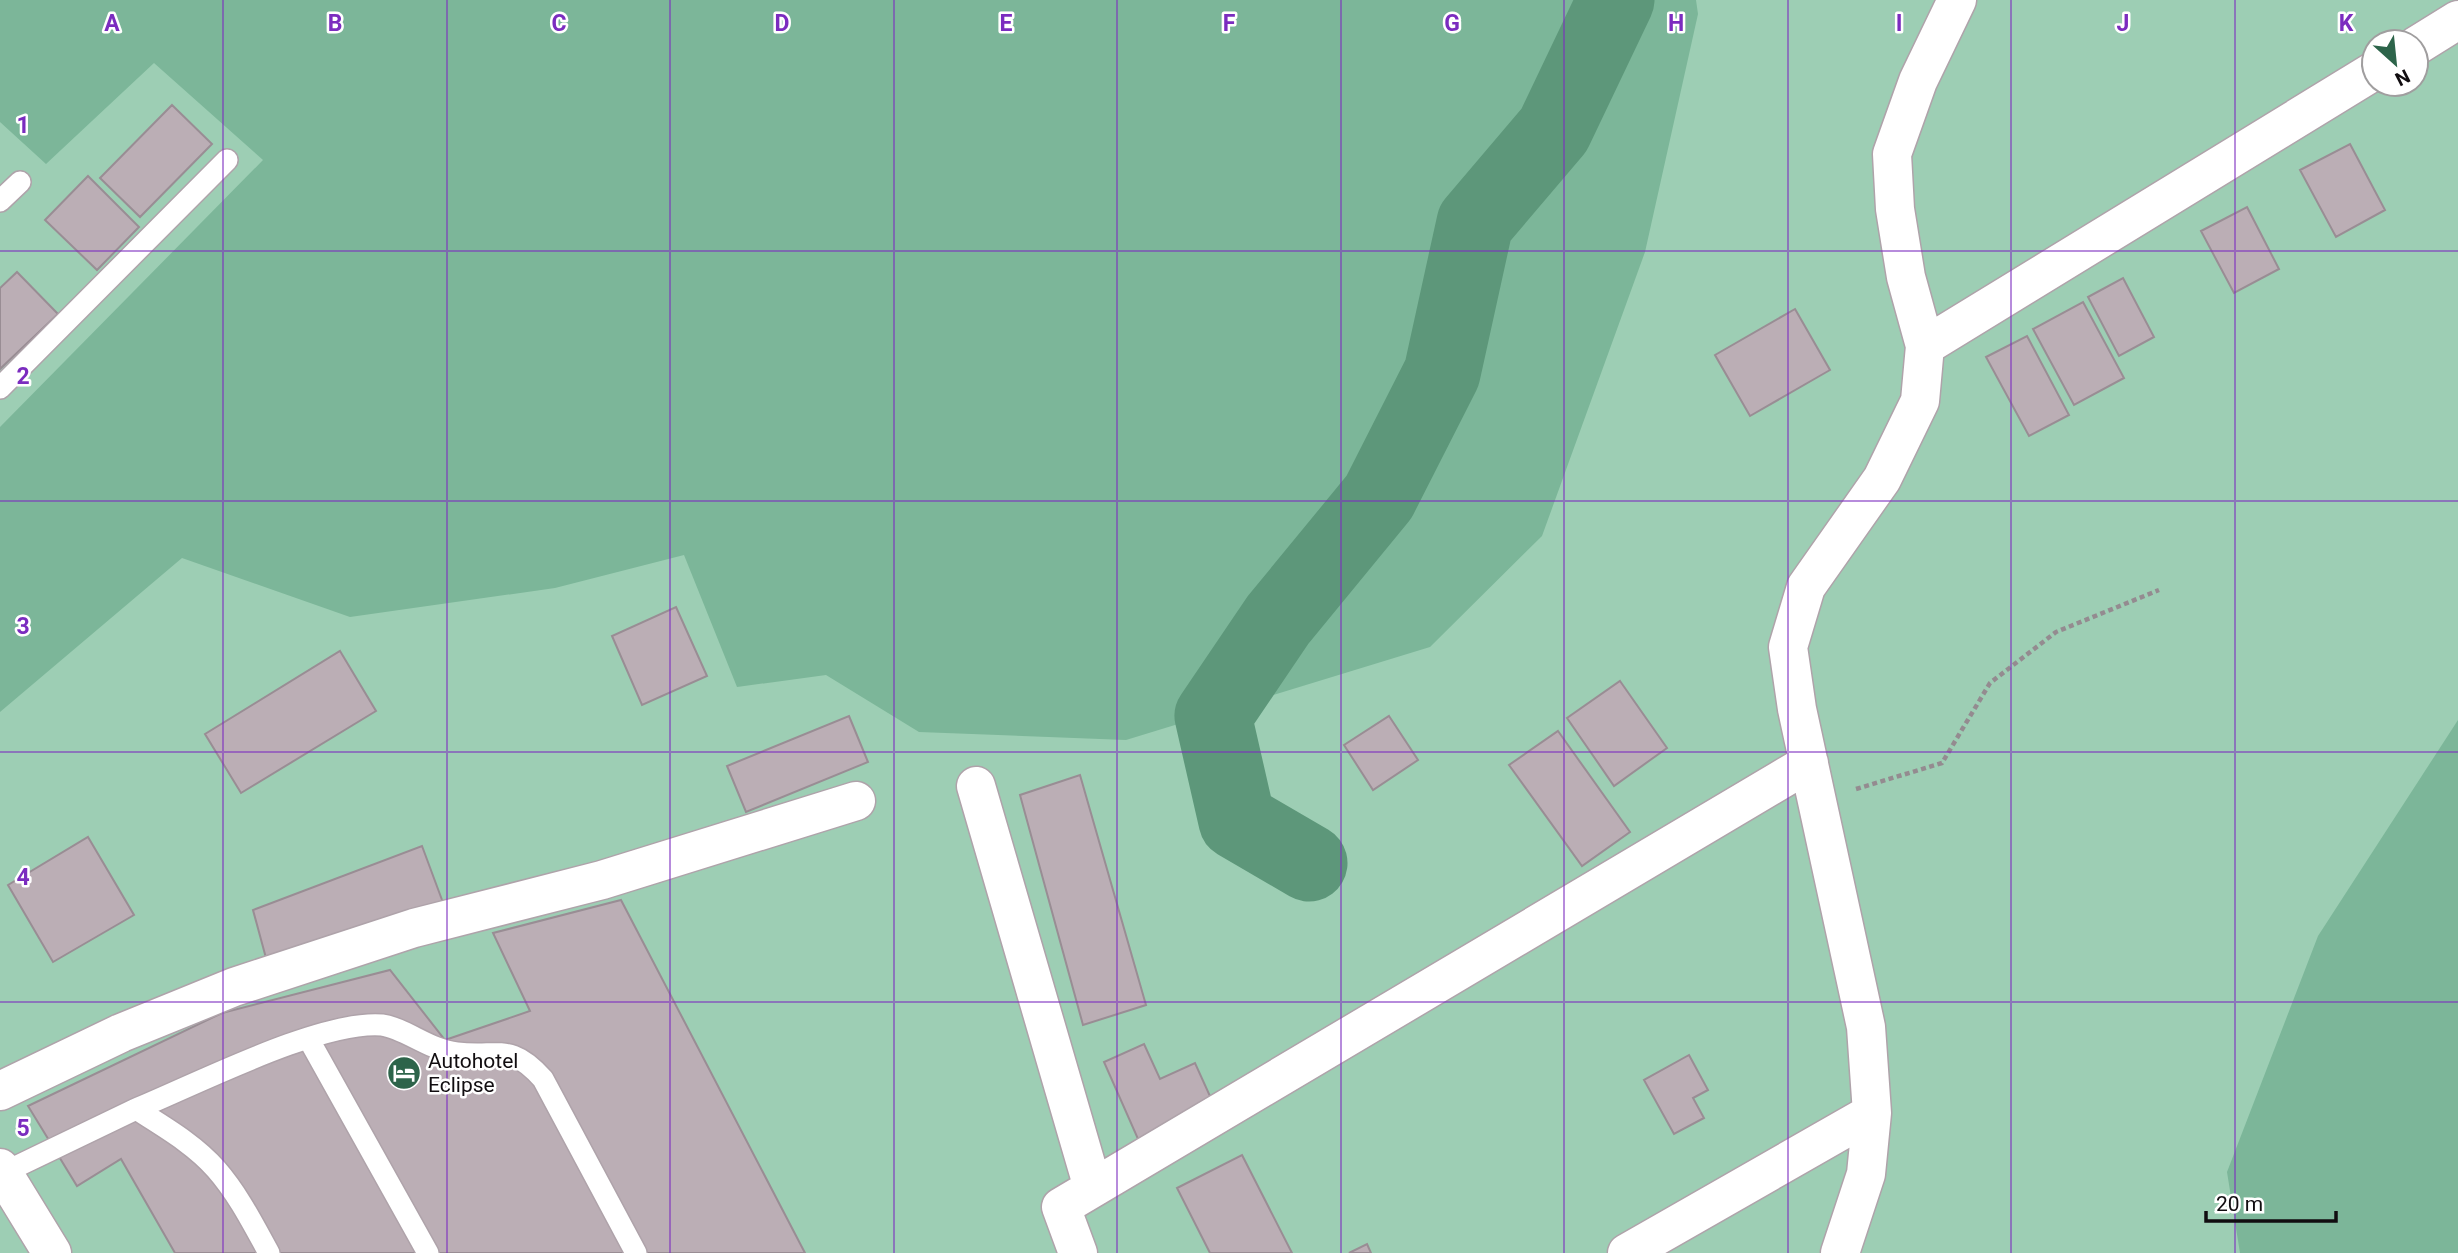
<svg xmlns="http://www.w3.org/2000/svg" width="2458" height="1253" font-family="Roboto,sans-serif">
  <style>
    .green { fill: #9dceb4; fill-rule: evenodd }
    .forest { fill: #7cb699 }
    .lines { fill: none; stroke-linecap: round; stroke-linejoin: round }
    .river { stroke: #5d977a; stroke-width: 77 }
    .building { fill: #bbaeb5; stroke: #998d94; stroke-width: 2 }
    .lane-casing { stroke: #afa3aa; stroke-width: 24 }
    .street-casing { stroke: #afa3aa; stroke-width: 41 }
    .secondary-casing { stroke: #afa3aa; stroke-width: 41 }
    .path { stroke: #948b90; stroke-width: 4.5; stroke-dasharray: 5 3.5; stroke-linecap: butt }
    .lane { stroke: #fff; stroke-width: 21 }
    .street { stroke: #fff; stroke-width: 38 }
    .secondary { stroke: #fff; stroke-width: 38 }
    .grid { fill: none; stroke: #7b2cbf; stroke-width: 2; stroke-opacity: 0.55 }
    .labels { text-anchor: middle; stroke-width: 5; stroke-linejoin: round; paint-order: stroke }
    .poi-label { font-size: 21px; fill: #110d10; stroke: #fff; text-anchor: start }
    .grid-label { font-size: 23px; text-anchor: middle; font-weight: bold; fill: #7b2cbf; stroke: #fff; stroke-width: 5; stroke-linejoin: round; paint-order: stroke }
  </style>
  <rect width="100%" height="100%" fill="#ede0e7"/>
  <path class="green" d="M 0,0 L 2458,0 L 2458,1253 L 0,1253 ZM 2374,42 L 2416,42 L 2416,84 L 2374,84 Z"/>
  <path class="forest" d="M 0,0 L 1696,0 L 1698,14 L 1645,252 L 1542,536 L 1430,647 L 1126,740 L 919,732 L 826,675 L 737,687 L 684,555 L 555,588 L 350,617 L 182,558 L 0,712 L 0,427 L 263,160 L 154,63 L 46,164 L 0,122 Z
    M 2458,720 L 2458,1253 L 2240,1253 L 2227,1172 L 2318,936 Z"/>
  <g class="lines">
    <path class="river" d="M 1309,863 L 1237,821 L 1213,716 L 1278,620 L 1379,497 L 1442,373 L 1475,223 L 1554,130 L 1616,0"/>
  </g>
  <path class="building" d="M 172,105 L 212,144 L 140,217 L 100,178 Z
    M 2350,144 L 2385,210 L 2336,237 L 2300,170 Z
    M 88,176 L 139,227 L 97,270 L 45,220 Z
    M 2247,207 L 2279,269 L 2234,293 L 2201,231 Z
    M 17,272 L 58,314 L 0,369 L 0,288 Z
    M 2123,278 L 2154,337 L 2119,356 L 2088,297 Z
    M 2083,302 L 2124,378 L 2074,405 L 2033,329 Z
    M 1795,309 L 1830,370 L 1750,416 L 1715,355 Z
    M 2027,336 L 2069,415 L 2029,436 L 1986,357 Z
    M 676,607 L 707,676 L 642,705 L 612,636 Z
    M 340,651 L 376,711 L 241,793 L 205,734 Z
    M 1620,681 L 1667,748 L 1614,786 L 1567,718 Z
    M 849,716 L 868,762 L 746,812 L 727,766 Z
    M 1389,716 L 1418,760 L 1373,790 L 1344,745 Z
    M 1558,731 L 1630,832 L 1582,866 L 1509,765 Z
    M 1080,775 L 1146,1005 L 1083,1025 L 1020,795 Z
    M 88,837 L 134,915 L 53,962 L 8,885 Z
    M 422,846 L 445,908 L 266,958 L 253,910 Z
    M 621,900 L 805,1253 L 175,1253 L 121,1159 L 77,1186 L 28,1106 L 222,1013 L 390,970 L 445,1040 L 530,1011 L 493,933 Z
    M 1144,1044 L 1160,1079 L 1195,1063 L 1214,1105 L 1138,1139 L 1104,1062 Z
    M 1689,1055 L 1708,1090 L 1693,1098 L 1704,1118 L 1674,1134 L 1644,1080 Z
    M 1242,1155 L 1292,1253 L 1210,1253 L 1177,1188 Z
    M 1367,1244 L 1371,1253 L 1349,1253 Z"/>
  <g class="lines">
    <g class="lane-casing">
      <path id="lane" d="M 0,201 L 20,182
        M 0,388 L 227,160
        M 308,1038 L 428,1253
        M 136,1109 C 197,1084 321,1020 382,1025 C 405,1028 429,1050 457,1053 C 499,1058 510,1042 543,1079 L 636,1253
        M 3,1173 L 136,1109 C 164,1127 194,1144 216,1169 C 238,1194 253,1224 269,1253"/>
    </g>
    <g class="street-casing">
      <path id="street" d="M 2416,46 L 2458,20
        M 1925,346 L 2374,71
        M 976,786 L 1093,1188
        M 0,1091 L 121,1033 L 234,987 L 414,928 L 602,880 L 856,801
        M 1078,1253 L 1061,1207 L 1809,763
        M 1627,1253 L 1872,1113
        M 1840,1253 L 1866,1174 L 1872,1113 L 1866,1027 L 1797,709 L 1788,647 L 1806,587 L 1882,479 L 1920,401 L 1925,346 L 1906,277 L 1895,209 L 1892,154 L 1918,81 L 1957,0"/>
    </g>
    <g class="secondary-casing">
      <path id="secondary" d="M 0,1168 L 52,1253"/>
    </g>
    <path class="path" d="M 1856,789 L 1942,763 L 1990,683 L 2056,632 L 2159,590"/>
    <use href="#lane" class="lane"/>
    <use href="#street" class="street"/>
    <use href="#secondary" class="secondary"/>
  </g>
  <path class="grid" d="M 223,0 L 223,1253M 447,0 L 447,1253M 670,0 L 670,1253M 894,0 L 894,1253M 1117,0 L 1117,1253M 1341,0 L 1341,1253M 1564,0 L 1564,1253M 1788,0 L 1788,1253M 2011,0 L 2011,1253M 2235,0 L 2235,1253M 0,251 L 2458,251M 0,501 L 2458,501M 0,752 L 2458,752M 0,1002 L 2458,1002"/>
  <defs>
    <g id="hotel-disc" transform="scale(1.75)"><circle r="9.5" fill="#2d644a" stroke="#fff"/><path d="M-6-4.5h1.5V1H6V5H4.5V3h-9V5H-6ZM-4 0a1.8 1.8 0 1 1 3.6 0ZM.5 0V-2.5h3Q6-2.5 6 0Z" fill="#fff"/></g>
  </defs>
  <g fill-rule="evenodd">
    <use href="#hotel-disc" x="404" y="1073"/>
  </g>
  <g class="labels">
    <g class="poi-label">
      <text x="428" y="1068">Autohotel<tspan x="428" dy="24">Eclipse</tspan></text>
    </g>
  </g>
  <g class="grid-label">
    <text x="112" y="31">A</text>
    <text x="335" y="31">B</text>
    <text x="559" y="31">C</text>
    <text x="782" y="31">D</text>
    <text x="1006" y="31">E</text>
    <text x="1229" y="31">F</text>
    <text x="1452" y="31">G</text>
    <text x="1676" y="31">H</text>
    <text x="1899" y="31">I</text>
    <text x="2123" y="31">J</text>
    <text x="2346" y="31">K</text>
    <text x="23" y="133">1</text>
    <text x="23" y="384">2</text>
    <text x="23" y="634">3</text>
    <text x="23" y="885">4</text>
    <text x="23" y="1136">5</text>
  </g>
  <g transform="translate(2395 63) rotate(153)"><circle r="33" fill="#ffffff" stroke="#a09e9f" stroke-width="2"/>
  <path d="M0-5L12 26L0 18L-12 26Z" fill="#2d644a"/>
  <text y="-10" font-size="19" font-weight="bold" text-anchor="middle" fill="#110d10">N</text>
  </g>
  <path d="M2206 1211v10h130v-10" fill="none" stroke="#110d10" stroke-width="3.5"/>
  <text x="2216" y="1211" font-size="21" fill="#110d10" stroke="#ffffff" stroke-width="5" paint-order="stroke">20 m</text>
</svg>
